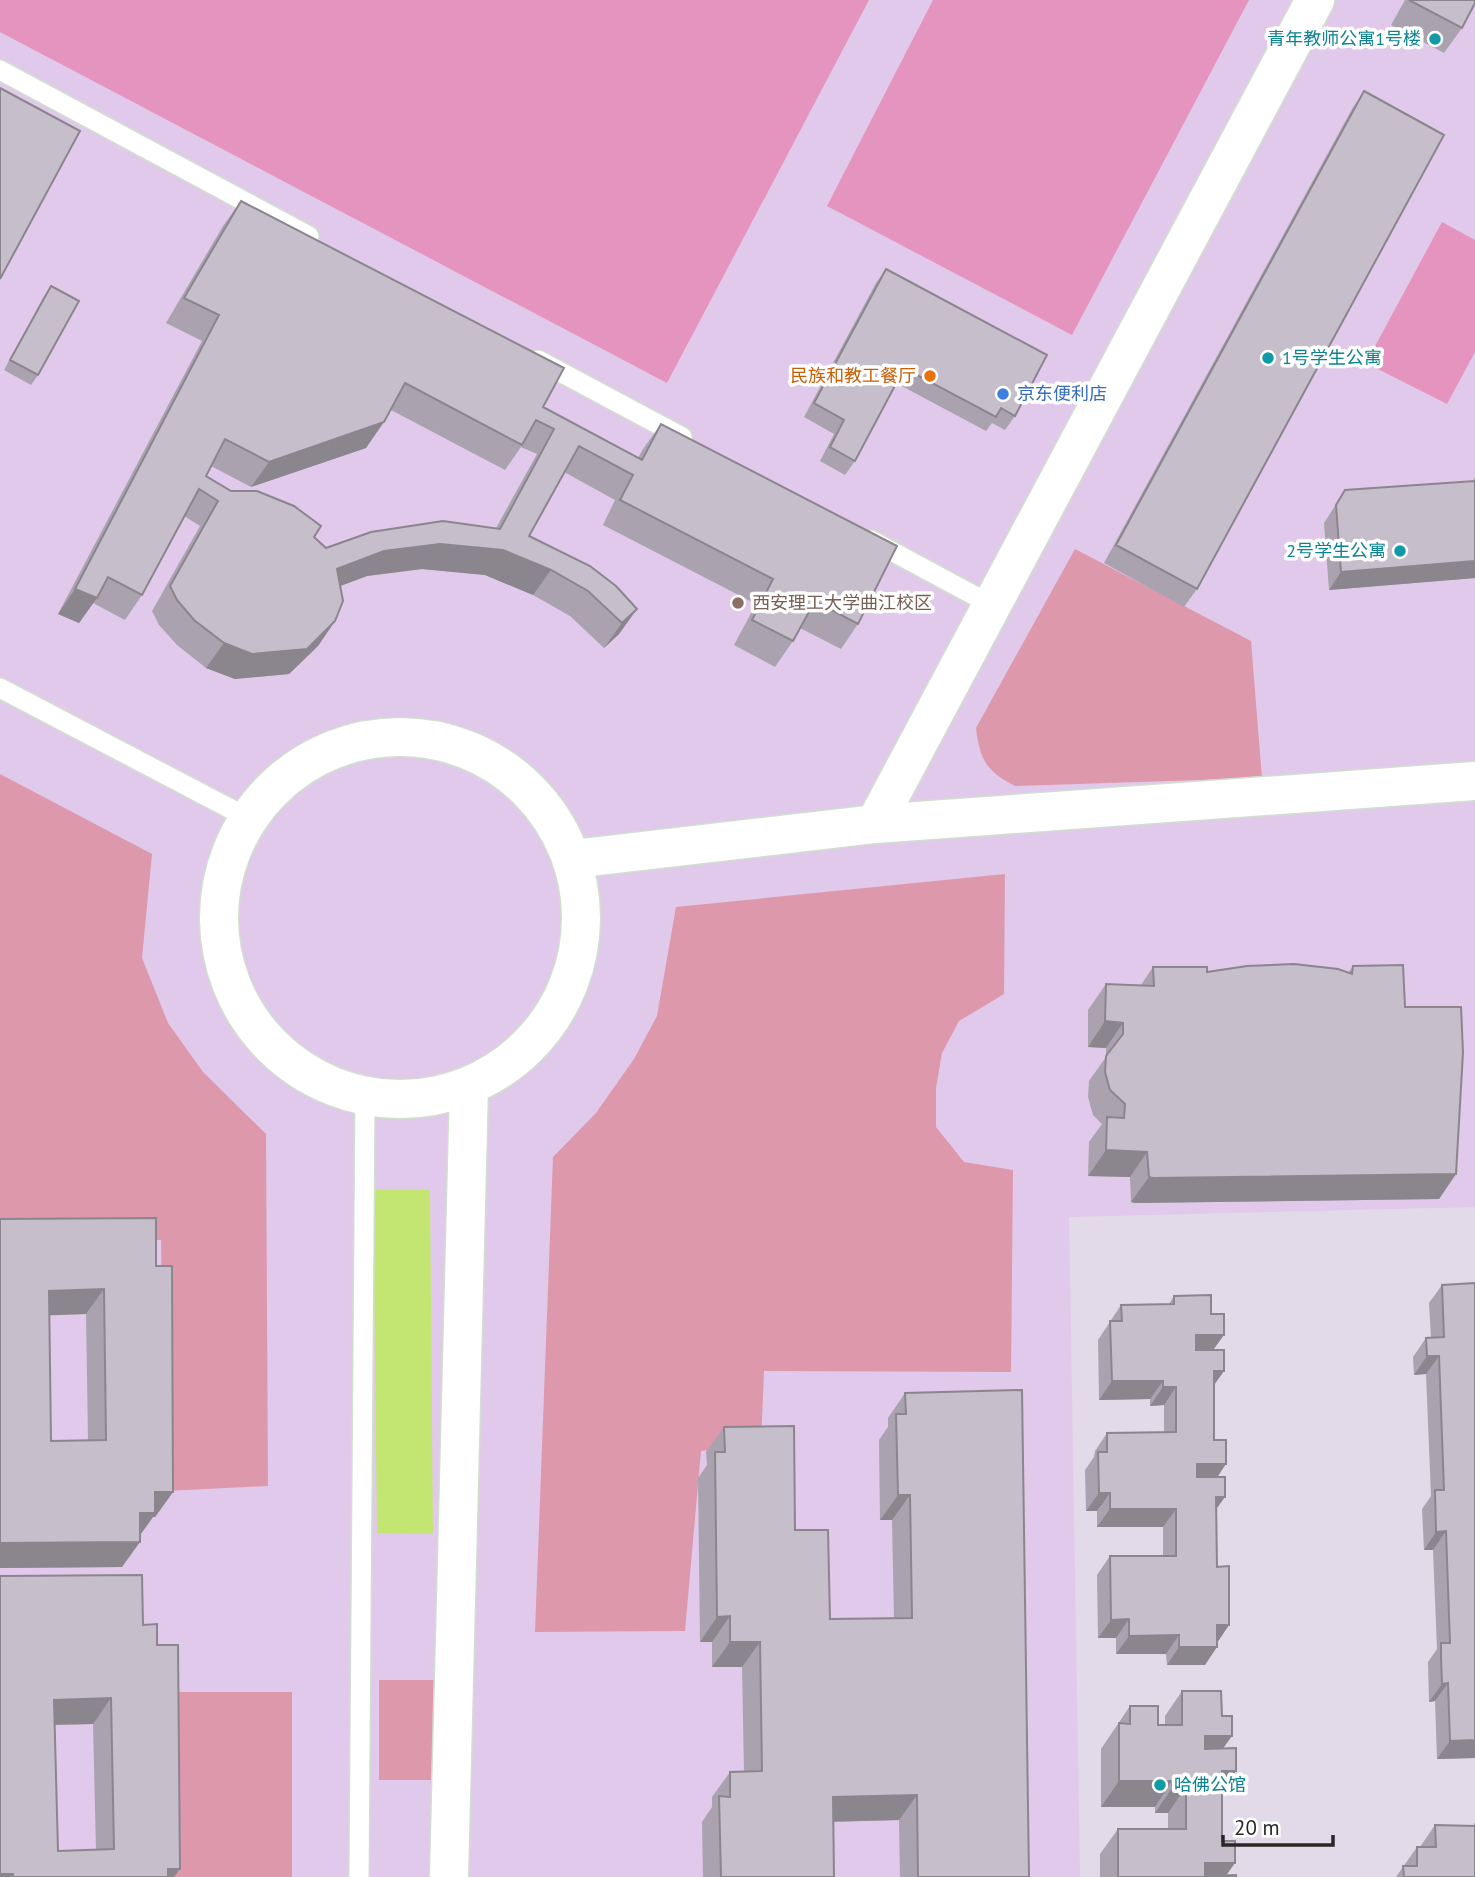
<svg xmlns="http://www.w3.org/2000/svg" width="1475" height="1877" font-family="'PT Sans','Noto Sans SC',sans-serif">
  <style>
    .education { fill: #e0c9ea }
    .green { fill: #dd98ac }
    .pitch { fill: #e494bf }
    .water { fill: #c2e671 }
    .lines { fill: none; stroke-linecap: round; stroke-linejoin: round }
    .service-casing { stroke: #d1dfce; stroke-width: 22 }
    .minor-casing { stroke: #d1dfce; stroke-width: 41 }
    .service { stroke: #fff; stroke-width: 19 }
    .minor { stroke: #fff; stroke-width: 38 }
    .wall { fill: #aaa3af; fill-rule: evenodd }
    .shaded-wall { fill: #8b858e }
    .building { fill: #c6becb; stroke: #8b858e; stroke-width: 2; fill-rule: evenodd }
    .culture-dot { fill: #0f9aa8; stroke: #fff; stroke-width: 2.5 }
    .food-dot { fill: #e8710a; stroke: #fff; stroke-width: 2.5 }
    .shop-dot { fill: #3f7fe0; stroke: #fff; stroke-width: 2.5 }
    .education-dot { fill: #8d6e63; stroke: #fff; stroke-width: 2.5 }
    .labels { text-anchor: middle; stroke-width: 7; stroke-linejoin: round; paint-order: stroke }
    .culture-label { font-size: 18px; fill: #0d838f; stroke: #fff; text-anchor: end }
    .food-label { font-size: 18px; fill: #c56008; stroke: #fff; text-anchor: end }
    .shop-label { font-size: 18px; fill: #366cbe; stroke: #fff; text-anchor: start }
    .education-label { font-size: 18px; fill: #785e54; stroke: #fff; text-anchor: start }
  </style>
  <rect width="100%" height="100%" fill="#e2d9e9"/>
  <path class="education" d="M 0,0 L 1475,0 L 1475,1207 L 1069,1217 L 1080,1877 L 0,1877 Z"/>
  <path class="green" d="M 1075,549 L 1251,641 L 1262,778 L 1015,786 C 986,771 980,760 976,728 Z
    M 0,774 L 152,854 L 142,958 L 168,1023 L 203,1072 L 266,1134 L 268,1486 L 166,1491 L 161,1240 L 0,1241 Z
    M 1005,874 L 1004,994 L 959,1021 L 942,1053 L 936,1088 L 936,1127 L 964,1162 L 1013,1170 L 1011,1372 L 764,1371 L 761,1444 L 701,1451 L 685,1631 L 535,1632 L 553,1157 L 596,1113 L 634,1059 L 657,1016 L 676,907 Z
    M 379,1680 L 438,1680 L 439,1780 L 379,1780 Z
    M 170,1692 L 292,1692 L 292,1877 L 173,1877 Z"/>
  <path class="pitch" d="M 0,0 L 869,0 L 667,383 L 0,32 Z
    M 933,0 L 1249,0 L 1072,335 L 827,206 Z
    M 1442,222 L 1475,240 L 1475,352 L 1447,404 L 1366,363 Z"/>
  <path class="water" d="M 373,1190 L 430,1190 L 433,1534 L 377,1533 Z"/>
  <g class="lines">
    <g class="service-casing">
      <path id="service" d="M 0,70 L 309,236
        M 538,360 L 682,437
        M 871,540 L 990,604
        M 0,688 L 248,818
        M 359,1877 L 365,1097"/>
    </g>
    <g class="minor-casing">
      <path id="minor" d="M219 918a181 181 0 1 1 362 0a181 181 0 1 1-362 0Z
        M 875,824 L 1315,0
        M 573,859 L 875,824 L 1475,781
        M 449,1877 L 469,1086"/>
    </g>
    <use href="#service" class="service"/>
    <use href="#minor" class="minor"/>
  </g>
  <path class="wall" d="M 1405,0 L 1475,0 L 1462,28 L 1444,53 L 1391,25 Z
    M 1364,91 L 1197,589 L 1184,607 L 1104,563 L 1352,109 Z
    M 241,201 L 543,407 L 638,458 L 643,449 L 661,424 L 858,624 L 841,649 L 800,628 L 793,641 L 775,667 L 734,645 L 756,604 L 603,525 L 615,500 L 564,472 L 529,536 L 637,609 L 619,634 L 604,648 L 570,616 L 533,595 L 485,575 L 422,569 L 367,576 L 340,586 L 335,621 L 318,646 L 289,674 L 235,679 L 206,668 L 177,645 L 159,625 L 152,611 L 200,526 L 184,516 L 142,595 L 125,620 L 93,603 L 79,623 L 58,614 L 202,341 L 166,323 L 223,226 ZM 391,410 L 505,470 L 521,447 L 537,454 L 496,528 L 326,548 L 314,537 L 206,476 L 211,466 L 251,487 L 366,448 Z
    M 886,269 L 1015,416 L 1005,430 L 992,423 L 986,431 L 898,384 L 892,391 L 855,461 L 845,475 L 820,461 L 834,434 L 804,417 L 876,283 Z
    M 51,286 L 38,375 L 31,385 L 4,370 L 44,296 Z
    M 1475,477 L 1475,578 L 1329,590 L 1324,523 L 1345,490 L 1473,481 Z
    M 1353,966 L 1405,1007 L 1456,1174 L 1439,1199 L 1135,1203 L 1131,1202 L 1130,1177 L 1088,1176 L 1089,1142 L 1102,1124 L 1093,1115 L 1088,1097 L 1089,1081 L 1106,1057 L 1106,1048 L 1088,1047 L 1088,1010 L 1106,984 L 1141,985 L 1153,967 L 1207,972 L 1348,973 Z
    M 0,1219 L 156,1266 L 173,1492 L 155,1517 L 153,1517 L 140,1535 L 122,1567 L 0,1568 ZM 86,1314 L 88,1440 L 51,1441 L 49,1315 Z
    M 1475,1283 L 1475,1758 L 1437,1759 L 1435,1701 L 1429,1702 L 1428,1662 L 1437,1649 L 1433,1550 L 1424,1550 L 1422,1509 L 1431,1496 L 1426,1374 L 1414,1375 L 1413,1357 L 1426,1338 L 1431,1338 L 1429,1303 L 1442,1285 Z
    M 1174,1296 L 1211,1314 L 1213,1350 L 1224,1371 L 1214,1385 L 1214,1440 L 1217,1477 L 1216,1510 L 1217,1567 L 1229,1625 L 1217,1642 L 1205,1665 L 1167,1665 L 1166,1654 L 1116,1654 L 1116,1638 L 1098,1638 L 1097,1575 L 1110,1556 L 1163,1556 L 1163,1527 L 1097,1527 L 1097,1511 L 1086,1511 L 1085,1470 L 1094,1457 L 1095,1451 L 1107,1433 L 1164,1433 L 1164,1405 L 1150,1406 L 1150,1399 L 1099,1400 L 1098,1340 L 1121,1305 L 1169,1304 Z
    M 905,1393 L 1029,1877 L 900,1877 L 899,1820 L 833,1822 L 834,1877 L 703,1877 L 702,1822 L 712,1807 L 712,1797 L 730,1772 L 744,1772 L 742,1667 L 712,1667 L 712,1642 L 700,1642 L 698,1478 L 707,1465 L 706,1452 L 724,1427 L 795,1530 L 830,1619 L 894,1618 L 892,1520 L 880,1520 L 879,1440 L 888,1427 L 888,1418 Z
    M 0,1576 L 143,1625 L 157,1645 L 174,1877 L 0,1877 ZM 93,1724 L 96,1850 L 58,1851 L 55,1725 Z
    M 1182,1691 L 1223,1749 L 1222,1841 L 1226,1876 L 1236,1877 L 1100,1877 L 1100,1854 L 1118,1829 L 1168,1829 L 1168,1813 L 1155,1813 L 1155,1807 L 1101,1807 L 1101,1749 L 1130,1706 L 1158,1725 L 1165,1725 L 1165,1716 Z
    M 1475,1822 L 1475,1877 L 1396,1877 L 1417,1847 L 1420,1847 L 1435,1825 L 1473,1826 Z"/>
  <path class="shaded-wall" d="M 384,422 L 366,448 L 251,487 L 269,462 Z
    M 440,544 L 503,550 L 551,570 L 533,595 L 485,575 L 422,569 L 367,576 L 319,594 L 337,569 L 384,551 Z
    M 1475,561 L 1475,578 L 1329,590 L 1341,572 Z
    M 75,589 L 97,598 L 79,623 L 58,614 Z
    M 637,609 L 619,634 L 604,648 L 622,623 Z
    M 335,621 L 318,646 L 289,674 L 235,679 L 206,668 L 224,643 Z
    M 1105,1021 L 1123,1023 L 1106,1048 L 1088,1047 Z
    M 1106,1150 L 1147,1152 L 1130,1177 L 1088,1176 Z
    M 1456,1174 L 1439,1199 L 1135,1203 L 1131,1202 L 1149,1177 Z
    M 104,1289 L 86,1314 L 31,1316 L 49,1291 Z
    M 1196,1335 L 1224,1335 L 1211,1353 L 1183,1353 Z
    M 1427,1356 L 1439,1356 L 1426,1374 L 1414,1375 Z
    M 1214,1371 L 1224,1371 L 1211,1389 Z
    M 1112,1381 L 1163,1381 L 1150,1399 L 1099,1400 Z
    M 1163,1387 L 1176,1387 L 1164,1405 L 1150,1406 Z
    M 1197,1464 L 1226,1464 L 1214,1482 L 1184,1482 Z
    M 155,1492 L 173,1492 L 155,1517 L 153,1517 L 138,1538 L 140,1513 Z
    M 1099,1493 L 1110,1493 L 1097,1511 L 1086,1511 Z
    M 898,1495 L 910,1495 L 892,1520 L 880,1520 Z
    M 1216,1497 L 1225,1497 L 1212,1515 Z
    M 1110,1509 L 1176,1509 L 1163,1527 L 1097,1527 Z
    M 1446,1531 L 1433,1550 L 1424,1550 L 1436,1532 Z
    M 140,1542 L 122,1567 L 0,1568 L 0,1543 Z
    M 730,1616 L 712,1642 L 700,1642 L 717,1617 Z
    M 1129,1619 L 1116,1638 L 1098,1638 L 1111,1620 Z
    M 1217,1625 L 1229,1625 L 1217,1643 Z
    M 1179,1635 L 1166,1654 L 1116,1654 L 1129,1636 Z
    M 730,1642 L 760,1642 L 742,1667 L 712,1667 Z
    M 1179,1647 L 1217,1647 L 1205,1665 L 1167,1665 Z
    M 1448,1683 L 1435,1701 L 1429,1702 L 1442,1684 Z
    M 111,1698 L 93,1724 L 37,1725 L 54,1700 Z
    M 1205,1736 L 1232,1736 L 1214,1761 L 1188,1761 Z
    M 1475,1740 L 1475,1758 L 1437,1759 L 1450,1741 Z
    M 1222,1771 L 1236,1771 L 1218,1797 Z
    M 1119,1781 L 1172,1781 L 1155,1807 L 1101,1807 Z
    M 1186,1787 L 1168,1813 L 1155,1813 L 1172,1788 Z
    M 917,1795 L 899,1820 L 815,1822 L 833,1797 Z
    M 1205,1863 L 1235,1863 L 1225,1877 L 1195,1877 Z
    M 168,1869 L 180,1869 L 174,1877 L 162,1877 Z
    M 0,1874 L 13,1874 L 11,1877 L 0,1877 Z"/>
  <path class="building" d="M 1409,0 L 1475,0 L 1475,3 L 1462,28 Z
    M 0,88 L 80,131 L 0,279 Z
    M 1364,91 L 1444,135 L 1197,589 L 1116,545 Z
    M 241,201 L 564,368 L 543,407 L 642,460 L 661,424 L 897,546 L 858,624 L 815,601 L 793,641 L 752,620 L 773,579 L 620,500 L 633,475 L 579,446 L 529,536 L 590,566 L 616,586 L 637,609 L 622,623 L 588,591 L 551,570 L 503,550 L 440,544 L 384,551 L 337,569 L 343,601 L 335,621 L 307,649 L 252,654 L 224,643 L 194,620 L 177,600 L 170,586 L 218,501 L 199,489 L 142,595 L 108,577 L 97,598 L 75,589 L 219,315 L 184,298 ZM 405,383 L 522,445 L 536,420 L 554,429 L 500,529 L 443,521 L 371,532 L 326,548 L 314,537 L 321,526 L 294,506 L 257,491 L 231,491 L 206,476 L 225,439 L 269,462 L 384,422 Z
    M 886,269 L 1047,355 L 1015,416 L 1001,408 L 996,417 L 906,369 L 901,379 L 899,378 L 855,461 L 830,447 L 844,420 L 814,403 Z
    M 51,286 L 79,301 L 38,375 L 10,360 Z
    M 1475,481 L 1475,561 L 1341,572 L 1336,505 L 1345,490 Z
    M 1294,964 L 1338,969 L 1352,974 L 1353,966 L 1403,965 L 1405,1007 L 1461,1007 L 1463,1052 L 1456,1174 L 1153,1178 L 1149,1177 L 1147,1152 L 1106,1150 L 1107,1117 L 1124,1118 L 1125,1104 L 1110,1090 L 1105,1072 L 1106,1056 L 1123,1034 L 1123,1023 L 1105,1021 L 1106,984 L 1154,986 L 1153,967 L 1207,967 L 1207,972 L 1247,966 Z
    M 156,1218 L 156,1266 L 172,1266 L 173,1492 L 155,1492 L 155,1513 L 140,1513 L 140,1542 L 0,1543 L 0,1219 ZM 104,1289 L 106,1440 L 51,1441 L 49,1291 Z
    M 1475,1283 L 1475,1740 L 1450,1741 L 1448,1683 L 1442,1684 L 1441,1658 L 1441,1643 L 1450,1643 L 1446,1531 L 1436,1532 L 1435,1490 L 1444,1490 L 1439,1356 L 1427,1356 L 1426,1338 L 1444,1337 L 1442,1285 Z
    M 1211,1295 L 1211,1314 L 1224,1314 L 1224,1335 L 1196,1335 L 1196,1350 L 1224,1350 L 1224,1371 L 1214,1371 L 1214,1440 L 1226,1440 L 1226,1464 L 1197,1464 L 1197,1477 L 1225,1477 L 1225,1497 L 1216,1497 L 1217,1567 L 1229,1566 L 1229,1625 L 1217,1625 L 1217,1647 L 1179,1647 L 1179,1635 L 1129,1636 L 1129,1619 L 1111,1620 L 1110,1556 L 1176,1556 L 1176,1509 L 1110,1509 L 1110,1493 L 1099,1493 L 1098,1452 L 1107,1452 L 1107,1433 L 1176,1432 L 1176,1387 L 1163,1387 L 1163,1381 L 1112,1381 L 1110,1321 L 1122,1321 L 1121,1305 L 1174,1304 L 1174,1296 Z
    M 1022,1390 L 1029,1877 L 918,1877 L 917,1795 L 833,1797 L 834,1877 L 721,1877 L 719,1796 L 730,1797 L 730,1772 L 762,1771 L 760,1642 L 730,1642 L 730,1616 L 717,1617 L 715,1452 L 725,1452 L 724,1427 L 794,1426 L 795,1530 L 828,1530 L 830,1619 L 912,1618 L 910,1495 L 898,1495 L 896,1414 L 906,1414 L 905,1393 Z
    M 142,1575 L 143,1625 L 157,1624 L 157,1645 L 178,1645 L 180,1869 L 168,1869 L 168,1877 L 13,1877 L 13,1874 L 0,1874 L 0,1576 ZM 111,1698 L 114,1849 L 58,1851 L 54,1700 Z
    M 1182,1691 L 1221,1691 L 1222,1716 L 1232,1716 L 1232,1736 L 1205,1736 L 1205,1749 L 1236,1748 L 1236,1771 L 1222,1771 L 1222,1841 L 1235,1841 L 1235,1863 L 1205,1863 L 1205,1876 L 1236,1875 L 1236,1877 L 1118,1877 L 1118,1829 L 1186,1829 L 1186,1787 L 1172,1788 L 1172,1781 L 1119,1781 L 1119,1723 L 1130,1724 L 1130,1706 L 1158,1706 L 1158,1725 L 1182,1725 Z
    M 1435,1825 L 1475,1826 L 1475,1877 L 1404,1877 L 1403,1866 L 1417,1866 L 1417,1847 L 1436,1847 Z"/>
  <g class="culture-dot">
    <circle cx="1435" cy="39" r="7"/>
    <circle cx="1268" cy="358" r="7"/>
    <circle cx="1400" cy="551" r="7"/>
    <circle cx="1160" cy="1785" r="7"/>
  </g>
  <circle class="food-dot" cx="930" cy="376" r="7"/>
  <circle class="shop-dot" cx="1003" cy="394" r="7"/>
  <circle class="education-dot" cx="738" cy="603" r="7"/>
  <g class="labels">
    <g class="culture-label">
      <text x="1421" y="45">青年教师公寓1号楼</text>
      <text x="1282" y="364" text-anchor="start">1号学生公寓</text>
      <text x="1386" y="557">2号学生公寓</text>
      <text x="1174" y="1791" text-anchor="start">哈佛公馆</text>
    </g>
    <g class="food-label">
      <text x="916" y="382">民族和教工餐厅</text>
    </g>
    <g class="shop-label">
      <text x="1017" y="400">京东便利店</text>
    </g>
    <g class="education-label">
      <text x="752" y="609">西安理工大学曲江校区</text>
    </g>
  </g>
  <path d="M1223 1835v10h110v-10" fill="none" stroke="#272727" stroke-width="3.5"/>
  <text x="1234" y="1835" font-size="21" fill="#272727" stroke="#ffffff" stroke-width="5" paint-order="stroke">20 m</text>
</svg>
